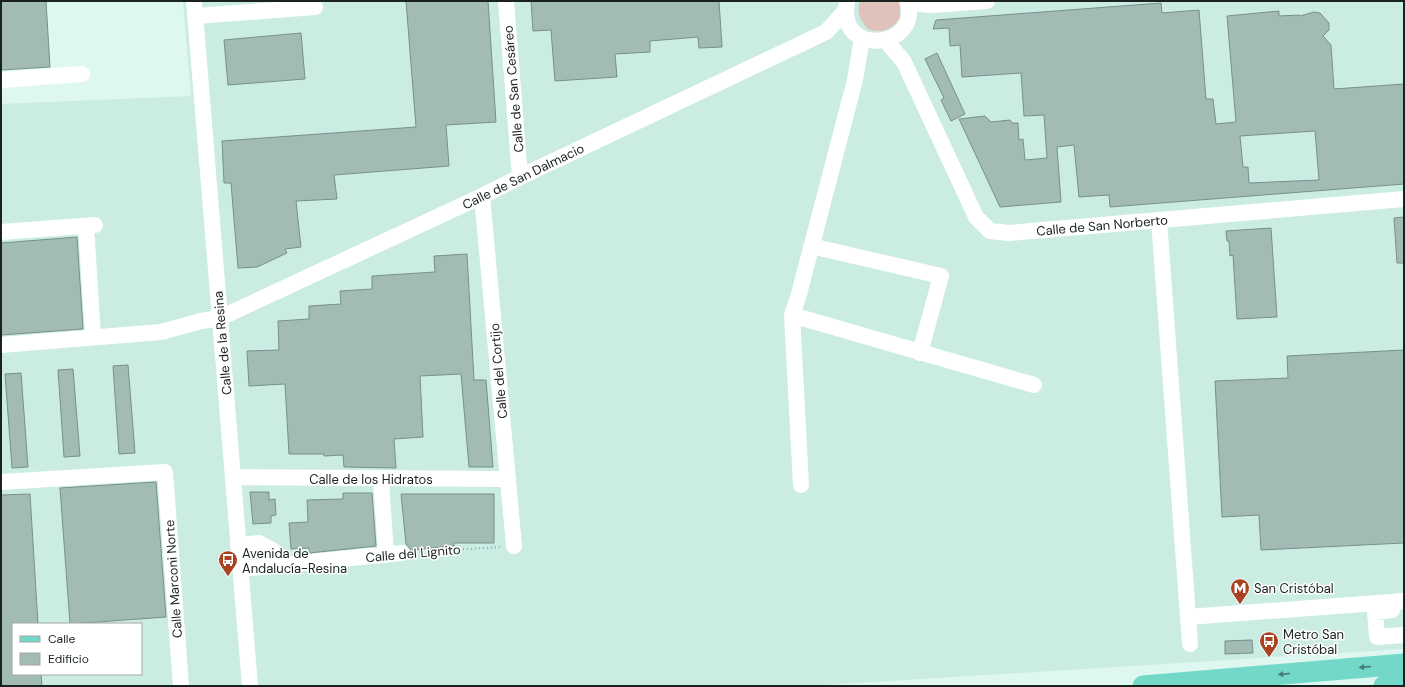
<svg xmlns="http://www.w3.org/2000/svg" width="1405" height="687" font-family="'DM Sans',sans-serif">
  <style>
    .built { fill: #caece3; fill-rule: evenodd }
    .green { fill: #dfc2b9 }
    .building { fill: #a3bbb5; stroke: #78908a; fill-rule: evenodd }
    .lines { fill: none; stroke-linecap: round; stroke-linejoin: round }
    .path { stroke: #95a9a4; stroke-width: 2; stroke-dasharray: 1 3; stroke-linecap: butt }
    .minor { stroke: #fff; stroke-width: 16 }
    .major { stroke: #73d8c8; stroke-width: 21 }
    .oneway { fill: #467d74 }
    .labels { text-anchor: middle; stroke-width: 3; stroke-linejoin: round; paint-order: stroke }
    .street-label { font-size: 13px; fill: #192220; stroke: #fff }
    .poi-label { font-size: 13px; fill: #192220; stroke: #fff; text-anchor: start }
  </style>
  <rect width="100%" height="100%" fill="#def8f1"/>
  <path class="built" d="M 183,1 L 1404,1 L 1404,649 L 810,686 L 1,686 L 1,104 L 191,96 ZM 13,624 L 141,624 L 141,674 L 13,674 Z"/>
  <path class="green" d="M 860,1 L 900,1 L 900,17 C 893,30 882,34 868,29 C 860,21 856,12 860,1 Z"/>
  <path class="building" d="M 1,1 L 46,1 L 50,67 L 1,70 Z
    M 406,1 L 488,1 L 496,122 L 446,125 L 449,166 L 334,175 L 337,199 L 296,201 L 301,247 L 285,249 L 287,253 L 257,267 L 238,268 L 231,183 L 224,183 L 222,141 L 416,127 Z
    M 531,1 L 719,1 L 722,47 L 699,48 L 698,37 L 650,41 L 650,52 L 615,54 L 617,77 L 555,81 L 551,30 L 533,31 Z
    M 1161,3 L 1162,13 L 1199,10 L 1206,99 L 1213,99 L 1216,124 L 1236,122 L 1227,16 L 1279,11 L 1279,16 L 1299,15 L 1300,16 L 1314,12 L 1320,13 L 1329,23 L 1329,30 L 1323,36 L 1331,45 L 1334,89 L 1404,84 L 1404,184 L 1110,207 L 1109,195 L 1079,197 L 1074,145 L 1057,147 L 1061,202 L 1000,207 L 959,119 L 985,116 L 991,122 L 1010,120 L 1012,123 L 1018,123 L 1019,140 L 1023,139 L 1025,160 L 1047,158 L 1044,115 L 1024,116 L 1021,73 L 962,77 L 960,45 L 950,46 L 949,28 L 933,29 L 936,20 ZM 1315,131 L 1319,180 L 1249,183 L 1248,167 L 1243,167 L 1240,136 Z
    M 301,33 L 305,79 L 228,85 L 224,40 Z
    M 937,53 L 965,114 L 951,121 L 941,100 L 944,98 L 925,59 Z
    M 1404,217 L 1404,263 L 1397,263 L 1394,218 Z
    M 1271,228 L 1277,317 L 1237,319 L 1233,255 L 1230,256 L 1229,241 L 1227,241 L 1226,231 Z
    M 77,237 L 83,329 L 1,335 L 1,243 Z
    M 467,254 L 474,380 L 486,380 L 493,467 L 469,467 L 461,374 L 420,376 L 423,437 L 394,439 L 396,468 L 344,467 L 343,455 L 324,456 L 324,454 L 289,454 L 285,384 L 249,386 L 247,351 L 279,350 L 278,321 L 309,319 L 309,306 L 341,304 L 340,291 L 372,289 L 372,276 L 435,272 L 434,256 Z
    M 1404,350 L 1404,543 L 1261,550 L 1259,515 L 1222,517 L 1215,381 L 1288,378 L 1287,356 Z
    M 128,365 L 135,453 L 119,454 L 113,366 Z
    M 73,369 L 80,456 L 64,457 L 58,370 Z
    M 21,373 L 28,467 L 12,468 L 5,374 Z
    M 156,482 L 166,617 L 70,624 L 60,488 Z
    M 250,492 L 269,492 L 269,500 L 275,499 L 276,515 L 271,516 L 271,523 L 253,524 Z
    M 343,493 L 372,493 L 376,546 L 309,553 L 309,548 L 291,549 L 289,523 L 308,522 L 307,500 L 343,499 Z
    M 30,494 L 38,624 L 13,624 L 13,674 L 41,674 L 42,686 L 1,686 L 1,495 Z
    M 401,494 L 494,494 L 494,543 L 454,543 L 454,546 L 411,550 L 406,544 Z
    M 1252,640 L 1253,653 L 1225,654 L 1225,641 Z"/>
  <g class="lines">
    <path class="path" d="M 415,552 L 502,547
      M 1327,654 L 1335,645"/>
    <path class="minor" d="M 194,1 L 250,686
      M 506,1 L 520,177
      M 847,2 C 836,59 923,48 907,1
      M 908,3 L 931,5 L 987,1
      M 196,16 L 315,7
      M 886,41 L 904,62 L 976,217 L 990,231 L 1009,233 L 1404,199
      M 1,80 L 82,74
      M 482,196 L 514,546
      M 1159,220 L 1188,617 L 1404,601
      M 86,226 L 93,337
      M 1,232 L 95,225
      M 811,246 L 941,276 L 920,353
      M 792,315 L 1034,385
      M 1,345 L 161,332 L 201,321 L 220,318 L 482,196 L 520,177 L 826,32 L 846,10
      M 233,477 L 508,479
      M 381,479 L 386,555
      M 1,482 L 165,472 L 181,686
      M 801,485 L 792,315 L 799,294 L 855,80 L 862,38
      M 238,545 L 259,543 L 274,551
      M 240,569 L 402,553
      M 1392,610 L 1375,612 L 1377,637 L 1404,635
      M 1188,617 L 1190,644"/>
    <path class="major" d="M 1143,686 L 1404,664
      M 1384,686 L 1404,684"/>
  </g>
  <defs><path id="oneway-solid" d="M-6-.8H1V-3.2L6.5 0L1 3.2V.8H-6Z"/></defs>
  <g class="oneway">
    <use href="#oneway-solid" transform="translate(1365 667) rotate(175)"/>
    <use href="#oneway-solid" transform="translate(1284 674) rotate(175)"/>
  </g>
  <defs>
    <g id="bus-pin" transform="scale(1)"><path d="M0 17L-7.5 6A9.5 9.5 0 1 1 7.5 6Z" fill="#a94221" stroke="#fff"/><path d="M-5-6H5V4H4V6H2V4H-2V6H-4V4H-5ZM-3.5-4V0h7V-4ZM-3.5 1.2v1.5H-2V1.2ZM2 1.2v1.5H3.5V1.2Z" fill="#fff"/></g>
    <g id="metro-pin" transform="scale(1)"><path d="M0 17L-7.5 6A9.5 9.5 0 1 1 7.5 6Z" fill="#a94221" stroke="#fff"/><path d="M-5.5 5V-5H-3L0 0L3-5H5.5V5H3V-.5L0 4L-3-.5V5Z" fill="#fff"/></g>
  </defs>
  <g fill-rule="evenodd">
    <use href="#bus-pin" x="228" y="560"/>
    <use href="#metro-pin" x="1240" y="588"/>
    <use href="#bus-pin" x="1269" y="641"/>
  </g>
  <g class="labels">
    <g class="street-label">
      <text transform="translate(513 89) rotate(-95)" y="5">Calle de San Cesáreo</text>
      <text transform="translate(523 176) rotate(-26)" y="5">Calle de San Dalmacio</text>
      <text transform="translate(1102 225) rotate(-5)" y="5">Calle de San Norberto</text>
      <text transform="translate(222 343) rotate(-95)" y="5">Calle de la Resina</text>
      <text transform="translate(498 371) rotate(-95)" y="5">Calle del Cortijo</text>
      <text x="371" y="484">Calle de los Hidratos</text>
      <text transform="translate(413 553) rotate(-5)" y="5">Calle del Lignito</text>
      <text transform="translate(173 579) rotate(-94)" y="5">Calle Marconi Norte</text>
    </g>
    <g class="poi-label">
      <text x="242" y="558">Avenida de<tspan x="242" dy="15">Andalucía-Resina</tspan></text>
      <text x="1254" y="593">San Cristóbal</text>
      <text x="1283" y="639">Metro San<tspan x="1283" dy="15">Cristóbal</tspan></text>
    </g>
  </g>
  <rect width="1405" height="687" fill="none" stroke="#192220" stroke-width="4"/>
  <rect x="12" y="623" width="130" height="52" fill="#ffffff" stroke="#a3a7a6"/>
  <rect x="20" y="636" width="20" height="6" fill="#73d8c8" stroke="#a3a7a6"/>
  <text x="48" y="643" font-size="12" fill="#192220">Calle</text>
  <rect x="20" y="653" width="20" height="12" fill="#a3bbb5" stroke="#a3a7a6"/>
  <text x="48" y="663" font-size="12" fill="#192220">Edificio</text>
</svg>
